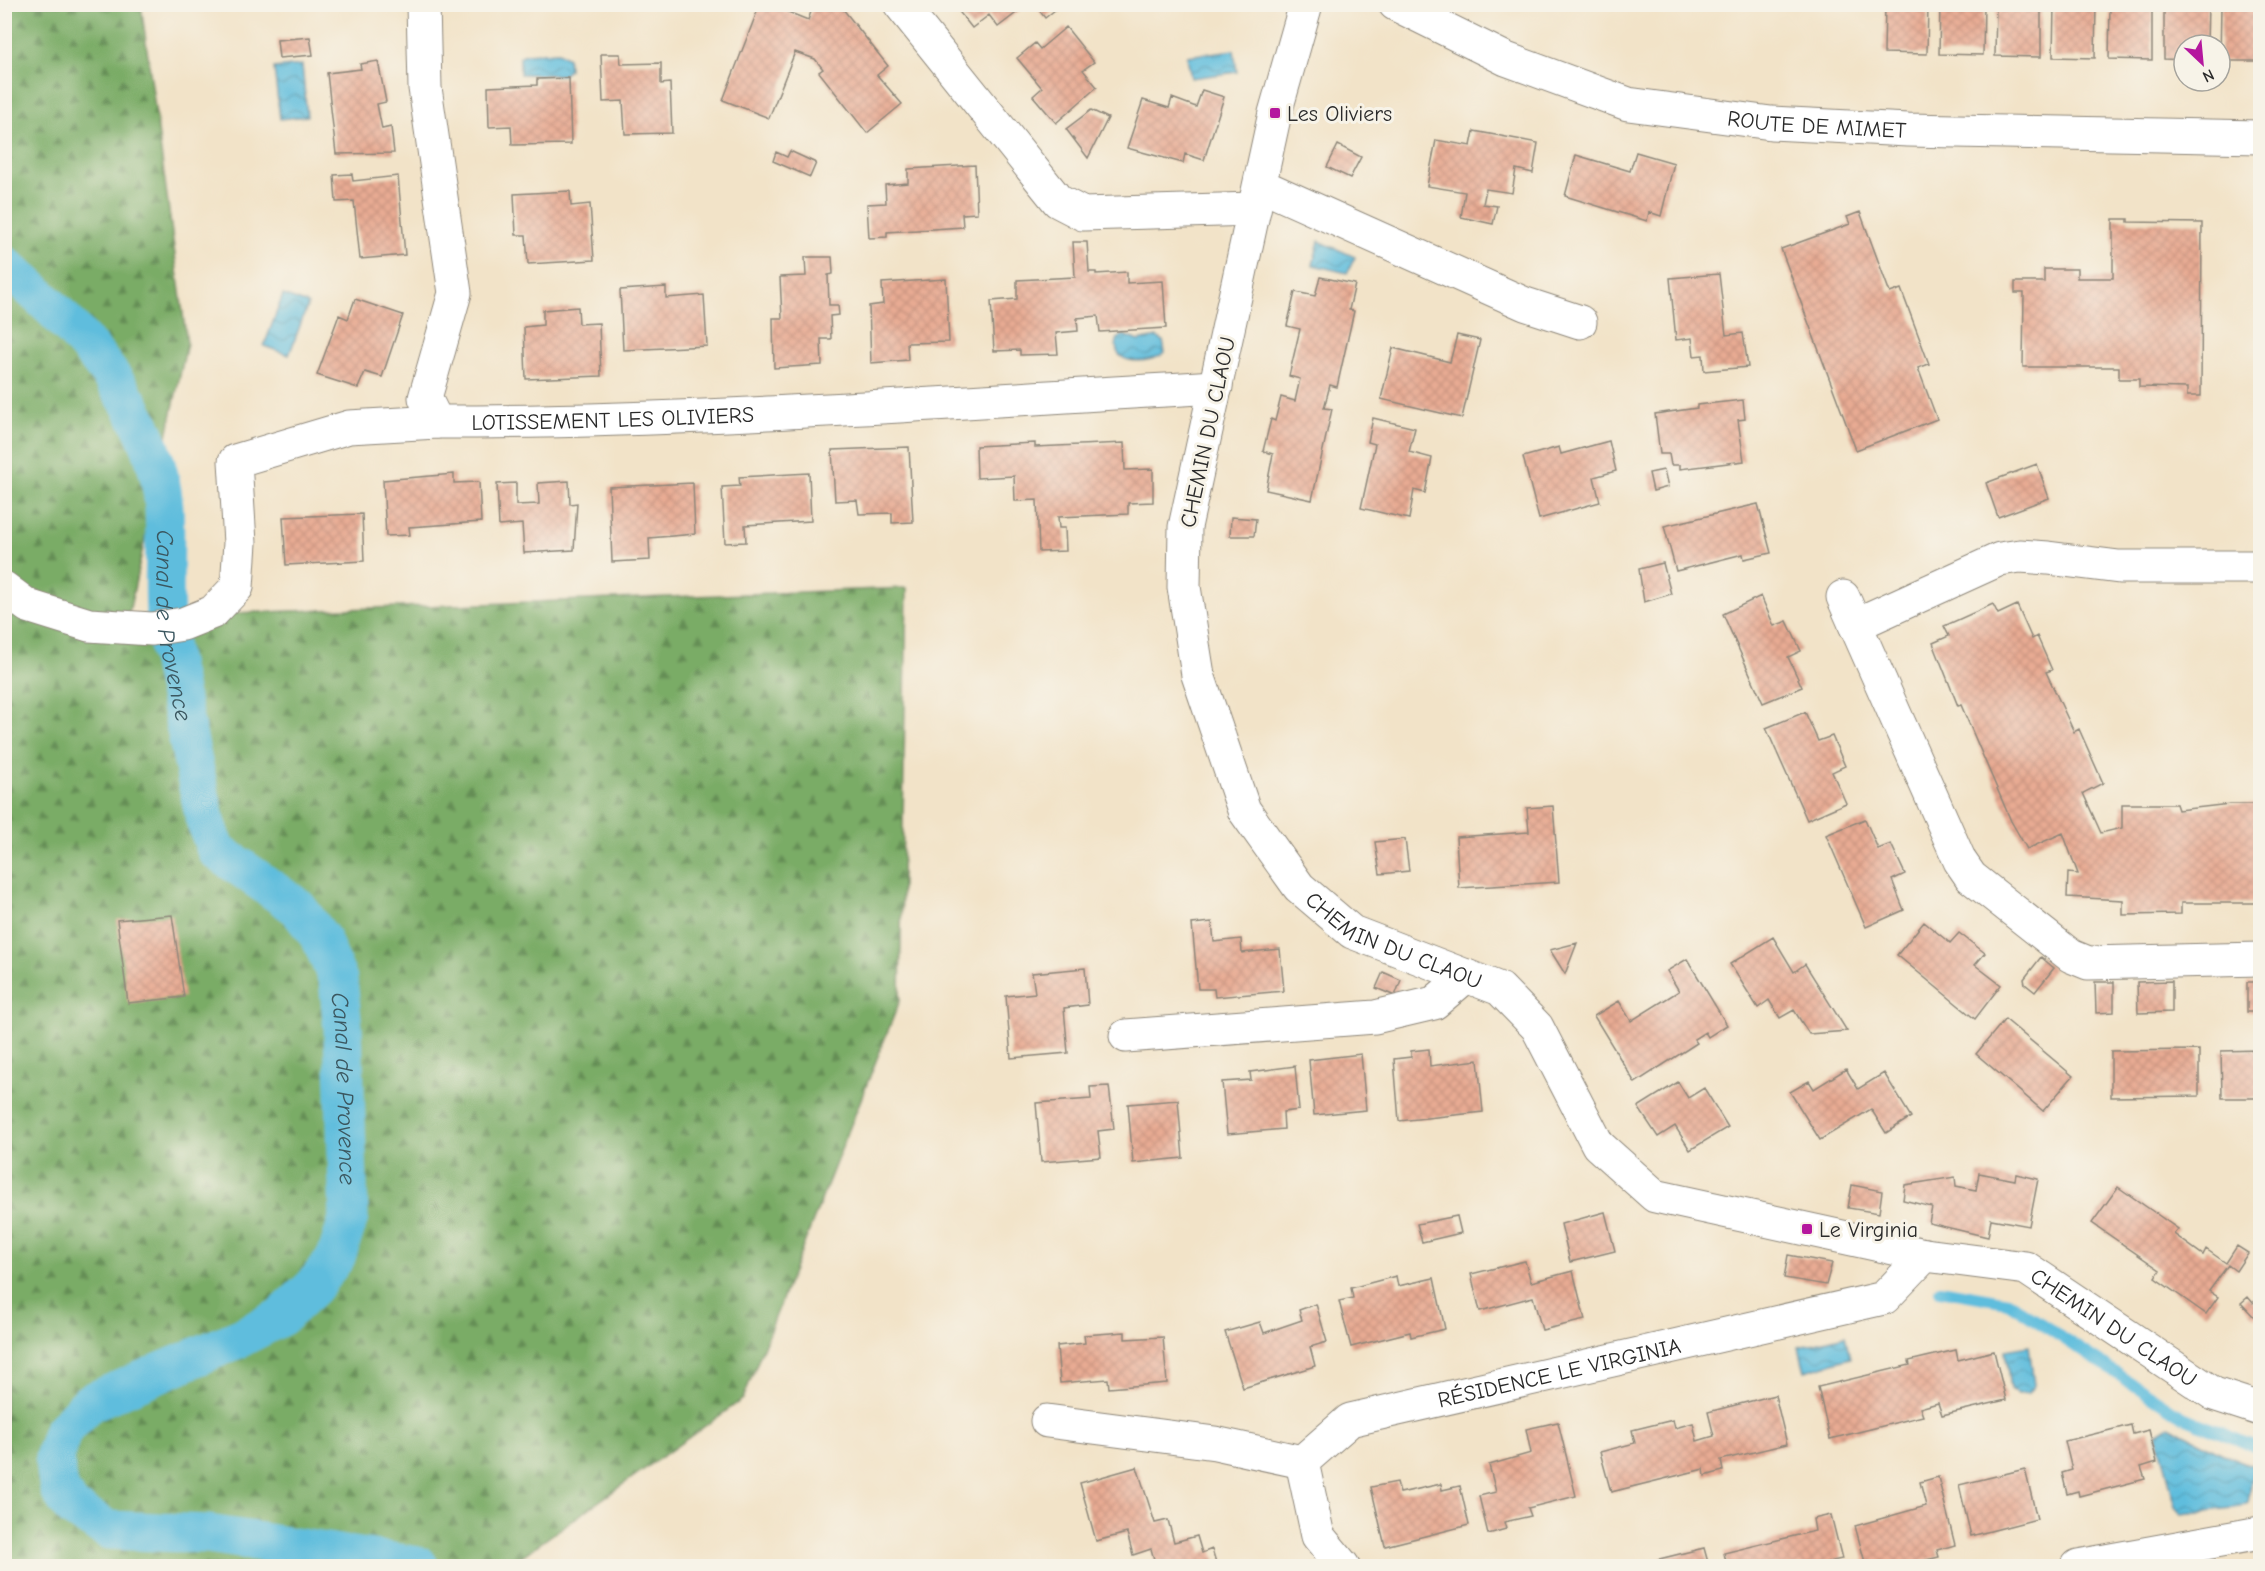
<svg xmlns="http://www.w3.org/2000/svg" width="2265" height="1571" font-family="'Comic Neue',sans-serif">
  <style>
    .forest { fill: url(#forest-firs); stroke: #526c48; stroke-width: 1.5 }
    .water { fill: url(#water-waves); stroke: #457484; stroke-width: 1.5 }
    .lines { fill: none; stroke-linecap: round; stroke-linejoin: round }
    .stream { stroke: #5fbddd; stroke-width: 12 }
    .canal { stroke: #5fbddd; stroke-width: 39 }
    .building { fill: url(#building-cross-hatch) }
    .minor-casing { stroke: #8e877a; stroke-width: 35 }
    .minor { stroke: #fff; stroke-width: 33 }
    .poi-dot { fill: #b5179e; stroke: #f7f3e8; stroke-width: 2 }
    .labels { text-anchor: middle; stroke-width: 6; stroke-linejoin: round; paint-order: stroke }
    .poi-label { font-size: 22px; fill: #2b2b2b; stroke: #f7f3e8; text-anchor: start }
    .street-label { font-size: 22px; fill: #2b2b2b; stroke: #f7f3e8 }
    .water-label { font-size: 24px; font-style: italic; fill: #3b5760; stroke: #f7f3e8 }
  </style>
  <defs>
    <pattern id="forest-firs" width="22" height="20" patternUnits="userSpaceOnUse" patternTransform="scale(1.5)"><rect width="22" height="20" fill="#7aac66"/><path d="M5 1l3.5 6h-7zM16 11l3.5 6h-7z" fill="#648c54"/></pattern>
    <pattern id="water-waves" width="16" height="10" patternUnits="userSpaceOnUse" patternTransform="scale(1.5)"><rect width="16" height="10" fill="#5fbddd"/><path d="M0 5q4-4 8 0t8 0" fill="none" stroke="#4f9ab3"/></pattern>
    <pattern id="building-cross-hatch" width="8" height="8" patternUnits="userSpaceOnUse" patternTransform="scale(1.5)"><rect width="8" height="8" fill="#e8ab93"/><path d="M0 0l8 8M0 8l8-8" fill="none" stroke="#c7937f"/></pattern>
  </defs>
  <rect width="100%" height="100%" fill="#f7f3e8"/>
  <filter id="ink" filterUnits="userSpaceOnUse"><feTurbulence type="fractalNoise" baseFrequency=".0167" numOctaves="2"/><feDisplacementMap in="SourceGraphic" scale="12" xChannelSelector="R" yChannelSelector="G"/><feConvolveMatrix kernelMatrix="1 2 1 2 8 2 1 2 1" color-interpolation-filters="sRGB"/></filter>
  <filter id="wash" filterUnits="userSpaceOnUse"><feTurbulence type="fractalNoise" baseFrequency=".008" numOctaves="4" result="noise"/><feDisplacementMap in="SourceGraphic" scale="24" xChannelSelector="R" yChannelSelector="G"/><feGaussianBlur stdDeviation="1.35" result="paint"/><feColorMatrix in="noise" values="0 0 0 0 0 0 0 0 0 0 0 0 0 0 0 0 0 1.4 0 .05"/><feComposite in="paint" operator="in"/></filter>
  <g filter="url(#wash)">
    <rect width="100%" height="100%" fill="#f2e3c8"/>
    <path class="forest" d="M 5,5 L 141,5 L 187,343 L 128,617 L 907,588 L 900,1000 L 743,1399 L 508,1566 L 5,1566 Z"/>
    <path class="water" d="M 1234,50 L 1237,72 L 1191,78 L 1187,56 Z
      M 558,52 L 568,58 L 569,70 L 563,75 L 520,74 L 520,57 L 525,54 Z
      M 302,65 L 307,116 L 280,119 L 274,68 Z
      M 1319,241 L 1355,257 L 1347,273 L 1313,265 Z
      M 283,295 L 308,304 L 289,355 L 264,346 Z
      M 1124,335 L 1138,341 L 1157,337 L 1163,341 L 1165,353 C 1151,364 1107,367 1118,338 Z
      M 1845,1336 L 1850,1358 L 1805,1371 L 1799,1347 Z
      M 2029,1346 L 2034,1385 L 2028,1393 L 2018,1394 L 2010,1389 L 2005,1350 Z
      M 2169,1426 L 2223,1454 L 2254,1466 L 2248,1503 L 2240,1507 L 2182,1514 L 2176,1507 L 2157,1434 Z"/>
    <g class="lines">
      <path class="stream" d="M 1940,1290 L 2008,1302 L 2183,1417 L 2256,1447"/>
      <path class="canal" id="s1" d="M 4,265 C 75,324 157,410 164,507 C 167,551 161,595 167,639 L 205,819 L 216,850 L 297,907 L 321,939 L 338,980 L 343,1028 L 349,1217 L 336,1257 L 313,1287 L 281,1317 L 238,1339 L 89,1403 L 62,1432 L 54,1458 L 59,1489 L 72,1508 L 109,1530 L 208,1534 L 419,1566"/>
    </g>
    <g id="blocks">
      <path class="building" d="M 760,4 L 768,4 L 808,20 L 814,4 L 835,9 L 839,4 L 888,66 L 877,75 L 902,104 L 867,133 L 819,72 L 823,69 L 815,59 L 795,52 L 769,118 L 723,100 Z
        M 953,4 L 1028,4 L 998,27 L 989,15 L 972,28 Z
        M 1885,4 L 1928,4 L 1927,54 L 1884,53 Z
        M 1940,4 L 1984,4 L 1983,55 L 1939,54 Z
        M 1996,4 L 2041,4 L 2041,57 L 1995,56 Z
        M 2054,4 L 2096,4 L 2095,58 L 2053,57 Z
        M 2164,4 L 2208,4 L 2207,45 L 2184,45 L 2184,60 L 2164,59 Z
        M 1035,5 L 1061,5 L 1045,18 Z
        M 2110,5 L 2152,5 L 2152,60 L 2109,59 Z
        M 2221,5 L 2260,5 L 2260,61 L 2220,61 Z
        M 1066,27 L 1094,62 L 1083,70 L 1097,87 L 1056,123 L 1033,96 L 1042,88 L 1017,58 L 1035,43 L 1040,49 Z
        M 310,37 L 313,55 L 279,58 L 277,40 Z
        M 601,54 L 620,54 L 621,64 L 661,63 L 661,84 L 670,83 L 672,133 L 625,134 L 623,101 L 603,102 Z
        M 378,61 L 386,102 L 377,104 L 382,129 L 391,127 L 394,153 L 336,154 L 327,73 L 361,69 L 360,64 Z
        M 569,78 L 571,144 L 512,145 L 511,126 L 489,127 L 488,87 L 537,85 L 537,79 Z
        M 1202,90 L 1224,97 L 1204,160 L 1185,154 L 1183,163 L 1127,148 L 1143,100 L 1169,108 L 1172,98 L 1196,107 Z
        M 1091,110 L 1108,118 L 1088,158 L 1066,129 Z
        M 1474,131 L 1538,143 L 1533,173 L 1516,169 L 1512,193 L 1486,189 L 1483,204 L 1497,206 L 1493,224 L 1461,217 L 1465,192 L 1427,186 L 1436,140 L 1471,146 Z
        M 1338,145 L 1361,157 L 1350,178 L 1327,167 Z
        M 790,151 L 816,163 L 810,177 L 773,161 L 776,152 L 787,157 Z
        M 1636,152 L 1674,163 L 1661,216 L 1649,212 L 1647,221 L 1565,196 L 1576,155 L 1630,171 Z
        M 975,165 L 977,213 L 962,214 L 963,227 L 887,232 L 887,237 L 869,238 L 867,204 L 886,203 L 885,185 L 908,183 L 908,169 Z
        M 352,174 L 353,181 L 398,176 L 405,255 L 360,259 L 354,201 L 336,202 L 334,175 Z
        M 570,191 L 571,206 L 590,204 L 594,260 L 528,264 L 526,235 L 516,235 L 514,194 Z
        M 1860,212 L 1890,293 L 1901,289 L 1929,364 L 1918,368 L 1937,419 L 1856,450 L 1781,249 L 1850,224 L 1847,217 Z
        M 2113,219 L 2128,219 L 2128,222 L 2202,223 L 2201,396 L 2187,396 L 2187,388 L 2139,387 L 2139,379 L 2119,379 L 2119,367 L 2023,367 L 2024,293 L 2015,293 L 2015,282 L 2044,282 L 2044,269 L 2077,269 L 2077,278 L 2113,278 Z
        M 1073,242 L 1087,242 L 1089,272 L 1096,272 L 1096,274 L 1127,272 L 1127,283 L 1163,281 L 1166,328 L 1100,332 L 1098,316 L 1077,318 L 1078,331 L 1056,333 L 1058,354 L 1020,355 L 1020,350 L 994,351 L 991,301 L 1017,299 L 1017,280 L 1075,277 Z
        M 805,257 L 832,257 L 833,274 L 828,275 L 829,305 L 838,305 L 839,315 L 830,316 L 831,339 L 821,339 L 822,365 L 774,368 L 773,318 L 782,318 L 780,277 L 806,276 Z
        M 1719,274 L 1726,335 L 1743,333 L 1748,367 L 1704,371 L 1703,355 L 1694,356 L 1692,338 L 1676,340 L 1670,278 Z
        M 1320,277 L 1355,284 L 1349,310 L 1354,311 L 1337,387 L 1330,385 L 1324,408 L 1332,409 L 1312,500 L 1266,490 L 1273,454 L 1263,451 L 1271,419 L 1275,421 L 1281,397 L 1295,401 L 1300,379 L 1289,376 L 1300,329 L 1287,326 L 1295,292 L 1315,296 Z
        M 946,279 L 949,342 L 907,343 L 908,360 L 871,363 L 869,306 L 883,304 L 882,283 Z
        M 666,287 L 666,298 L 704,295 L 707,346 L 623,350 L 620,290 Z
        M 355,299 L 403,315 L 382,377 L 365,372 L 358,388 L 317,375 L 339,315 L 348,319 Z
        M 578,307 L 579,324 L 599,323 L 601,376 L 526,379 L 524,327 L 543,325 L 543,310 Z
        M 1457,335 L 1480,340 L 1462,418 L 1381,399 L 1393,348 L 1450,362 Z
        M 1743,400 L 1745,419 L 1738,420 L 1744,461 L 1680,469 L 1680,465 L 1671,465 L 1669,454 L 1660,454 L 1655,414 L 1697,408 L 1697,405 Z
        M 1373,418 L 1415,428 L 1409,452 L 1432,458 L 1425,493 L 1414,490 L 1409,519 L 1361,508 L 1375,444 L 1368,442 Z
        M 1609,441 L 1616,471 L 1594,477 L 1600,502 L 1539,519 L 1523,457 L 1559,447 L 1561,454 Z
        M 1035,443 L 1035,447 L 1124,443 L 1125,470 L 1153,469 L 1153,502 L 1128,503 L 1128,514 L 1058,517 L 1059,528 L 1065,528 L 1066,551 L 1039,552 L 1037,500 L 1015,501 L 1014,476 L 977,478 L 976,446 Z
        M 909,447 L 913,522 L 892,523 L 892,513 L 859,514 L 857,500 L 835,501 L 832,450 Z
        M 2037,464 L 2049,498 L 1998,517 L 1986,483 Z
        M 1664,470 L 1668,487 L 1653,491 L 1649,473 Z
        M 809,473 L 811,521 L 745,525 L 746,542 L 725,543 L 722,487 L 740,486 L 739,477 Z
        M 454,474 L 454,483 L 479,482 L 481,522 L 409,527 L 410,535 L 386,536 L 383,480 Z
        M 569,481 L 570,504 L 577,503 L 574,550 L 524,553 L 522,524 L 499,526 L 497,484 L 516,483 L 516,505 L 539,504 L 538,483 Z
        M 693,483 L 695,534 L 649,538 L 650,560 L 612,562 L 609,487 Z
        M 1758,504 L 1771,553 L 1744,559 L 1743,554 L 1676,571 L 1664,526 Z
        M 362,514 L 364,561 L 286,565 L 283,517 Z
        M 1231,517 L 1256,519 L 1254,536 L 1230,536 Z
        M 1663,563 L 1671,594 L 1644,602 L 1639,569 Z
        M 1761,596 L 1774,626 L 1787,621 L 1801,651 L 1788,657 L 1802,687 L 1763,703 L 1723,614 Z
        M 1993,604 L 1998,614 L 2017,605 L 2032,639 L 2037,636 L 2052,670 L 2046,672 L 2074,732 L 2079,729 L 2103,783 L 2083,793 L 2101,833 L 2122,828 L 2122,804 L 2176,804 L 2178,810 L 2230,804 L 2260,804 L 2260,903 L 2181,903 L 2181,914 L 2123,915 L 2123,900 L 2067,897 L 2068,873 L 2078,874 L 2063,833 L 2027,849 L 2011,821 L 1961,705 L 1958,706 L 1933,643 L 1949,636 L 1944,626 Z
        M 1805,712 L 1818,741 L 1832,736 L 1845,766 L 1832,772 L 1846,803 L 1807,820 L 1766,728 Z
        M 1553,806 L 1559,882 L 1459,888 L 1456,837 L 1529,832 L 1527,808 Z
        M 1865,819 L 1878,849 L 1891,844 L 1905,874 L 1892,880 L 1904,910 L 1866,927 L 1826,835 Z
        M 1405,839 L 1409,871 L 1380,874 L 1375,842 Z
        M 172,915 L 184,997 L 128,1003 L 117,920 Z
        M 1212,922 L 1214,942 L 1241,939 L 1242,953 L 1280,949 L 1284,991 L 1215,997 L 1214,989 L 1198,989 L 1192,924 Z
        M 1924,922 L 1950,943 L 1959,933 L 1985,953 L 1975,965 L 2001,985 L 1975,1019 L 1897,955 Z
        M 1773,937 L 1794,972 L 1805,964 L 1847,1031 L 1809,1034 L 1794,1010 L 1780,1018 L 1769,1000 L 1758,1008 L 1730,964 Z
        M 1577,943 L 1565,974 L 1550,950 Z
        M 2041,957 L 2054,968 L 2035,992 L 2025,984 L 2024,979 Z
        M 1687,959 L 1727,1025 L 1708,1037 L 1705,1032 L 1694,1039 L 1697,1043 L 1635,1083 L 1594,1016 L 1619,1001 L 1631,1021 L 1679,991 L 1667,971 Z
        M 1085,968 L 1088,1005 L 1064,1008 L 1068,1053 L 1011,1058 L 1006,996 L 1035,993 L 1032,973 Z
        M 1383,972 L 1401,980 L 1395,996 L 1376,988 Z
        M 2172,981 L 2172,1012 L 2138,1013 L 2137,982 Z
        M 2095,982 L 2114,982 L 2114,1012 L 2096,1013 Z
        M 2247,982 L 2260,982 L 2260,1012 L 2247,1012 Z
        M 2005,1019 L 2073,1076 L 2043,1111 L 1976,1054 Z
        M 1429,1049 L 1430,1066 L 1478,1060 L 1483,1112 L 1399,1121 L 1394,1059 L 1411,1057 L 1411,1051 Z
        M 2199,1050 L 2199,1096 L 2111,1097 L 2111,1051 Z
        M 2260,1050 L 2260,1098 L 2222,1098 L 2221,1051 Z
        M 1361,1054 L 1366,1110 L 1314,1115 L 1309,1060 Z
        M 1295,1066 L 1299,1110 L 1283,1112 L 1284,1129 L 1227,1134 L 1222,1082 L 1251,1080 L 1250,1072 Z
        M 1846,1069 L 1858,1089 L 1884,1073 L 1911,1117 L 1886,1133 L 1871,1109 L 1820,1140 L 1790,1092 L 1809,1081 L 1814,1089 Z
        M 1678,1082 L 1688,1098 L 1704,1088 L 1728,1127 L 1690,1150 L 1675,1126 L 1658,1137 L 1638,1107 Z
        M 1109,1086 L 1114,1129 L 1098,1131 L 1101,1157 L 1041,1162 L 1036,1103 L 1091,1099 L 1090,1087 Z
        M 1178,1100 L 1183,1158 L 1133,1163 L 1128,1104 Z
        M 1979,1173 L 2015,1180 L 2016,1174 L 2038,1179 L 2029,1226 L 1991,1219 L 1988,1237 L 1929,1223 L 1932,1207 L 1903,1200 L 1905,1185 L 1955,1177 L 1956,1186 L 1976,1190 Z
        M 1852,1185 L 1882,1191 L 1879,1213 L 1848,1208 Z
        M 2118,1187 L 2178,1229 L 2174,1234 L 2203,1255 L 2206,1249 L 2226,1263 L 2237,1246 L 2248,1253 L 2236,1271 L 2228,1265 L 2209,1291 L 2218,1297 L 2206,1314 L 2155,1278 L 2160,1270 L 2092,1223 Z
        M 1605,1212 L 1615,1251 L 1570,1262 L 1561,1224 Z
        M 1457,1216 L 1461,1233 L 1422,1242 L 1417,1224 Z
        M 1788,1255 L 1832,1263 L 1826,1285 L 1784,1278 Z
        M 1525,1261 L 1531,1282 L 1573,1271 L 1585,1320 L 1542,1330 L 1533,1297 L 1480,1311 L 1471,1274 Z
        M 1396,1276 L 1398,1286 L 1434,1278 L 1445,1329 L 1411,1337 L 1410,1332 L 1351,1347 L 1339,1301 L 1353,1298 L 1351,1288 Z
        M 2260,1296 L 2260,1311 L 2254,1317 L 2241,1303 L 2248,1297 L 2253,1303 Z
        M 1316,1304 L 1327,1342 L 1310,1347 L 1315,1366 L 1243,1388 L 1225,1332 L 1260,1322 L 1264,1333 L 1302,1320 L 1299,1310 Z
        M 1125,1332 L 1125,1339 L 1163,1337 L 1167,1383 L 1109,1388 L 1108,1379 L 1060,1383 L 1057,1346 L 1085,1343 L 1084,1335 Z
        M 1956,1350 L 1958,1360 L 1994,1351 L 2006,1400 L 1942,1415 L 1938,1403 L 1920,1408 L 1923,1416 L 1830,1439 L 1818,1387 L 1910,1365 L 1909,1361 Z
        M 1775,1395 L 1787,1444 L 1721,1460 L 1723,1471 L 1705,1476 L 1704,1469 L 1611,1492 L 1600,1452 L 1635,1443 L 1632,1430 L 1673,1420 L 1675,1428 L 1693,1423 L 1697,1441 L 1714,1436 L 1708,1412 Z
        M 1558,1422 L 1576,1496 L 1528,1508 L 1531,1516 L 1504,1522 L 1506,1529 L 1488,1534 L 1479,1496 L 1496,1492 L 1489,1465 L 1531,1453 L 1526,1429 Z
        M 2131,1425 L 2133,1434 L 2149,1430 L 2157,1462 L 2141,1467 L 2145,1479 L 2079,1496 L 2078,1491 L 2067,1494 L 2062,1473 L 2072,1470 L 2065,1441 Z
        M 1137,1467 L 1155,1523 L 1168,1520 L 1174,1542 L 1197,1536 L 1202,1553 L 1212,1549 L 1217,1566 L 1156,1566 L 1151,1549 L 1133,1555 L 1127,1533 L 1096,1541 L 1080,1483 Z
        M 2025,1469 L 2037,1519 L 1971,1536 L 1959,1485 Z
        M 1938,1477 L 1955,1545 L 1937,1550 L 1939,1557 L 1922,1561 L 1923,1566 L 1910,1566 L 1909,1564 L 1866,1566 L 1855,1526 L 1926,1506 L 1920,1482 Z
        M 1397,1482 L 1400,1493 L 1441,1484 L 1442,1490 L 1460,1486 L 1469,1525 L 1385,1546 L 1371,1487 Z
        M 1831,1515 L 1842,1559 L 1823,1563 L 1824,1566 L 1727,1566 L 1724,1553 L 1815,1531 L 1813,1519 Z
        M 1704,1548 L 1709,1566 L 1640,1566 L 1639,1564 Z"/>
    </g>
  </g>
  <g filter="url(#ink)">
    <use href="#blocks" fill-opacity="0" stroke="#8e877a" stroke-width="1.5"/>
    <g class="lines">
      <g class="minor-casing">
        <g id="minor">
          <path id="s2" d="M 423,4 L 425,88 L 455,293 L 425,398 L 437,422 C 697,422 957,402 1216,387"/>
          <path d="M 900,4 L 1058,201 L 1083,214 L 1254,209"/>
          <path id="s3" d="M 1306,4 L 1275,113 L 1185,527 L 1184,587 L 1198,675 L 1244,810 L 1299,887 L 1352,932 L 1500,989 L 1537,1027 L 1598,1145 L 1655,1196 L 1925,1255 L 2026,1268 L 2214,1394 L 2260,1409"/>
          <path id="s4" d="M 1395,4 L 1506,59 L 1628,104 L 1771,123 L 1908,130 L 2260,137"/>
          <path d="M 1260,185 L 1525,304 L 1580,322"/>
          <path d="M 4,588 L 28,606 L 89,625 L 152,629 L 183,624 L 213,612 L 237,587 L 240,543 L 235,461 L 349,427 L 437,422"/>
          <path d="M 1843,597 L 1960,861 L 1971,877 L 2071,956 L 2088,963 L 2260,959"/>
          <path d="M 1855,625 L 2000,559 L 2020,556 L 2048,558 L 2119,567 L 2260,567"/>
          <path d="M 1126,1036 L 1375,1017 L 1434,1003 L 1466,976"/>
          <path d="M 1047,1421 L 1215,1443 L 1302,1462"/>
          <path id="s5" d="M 1343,1566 L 1318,1536 L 1302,1462 L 1350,1420 L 1884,1298 L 1925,1255"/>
          <path d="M 2078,1566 L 2260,1533"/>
        </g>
      </g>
      <use href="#minor" class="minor"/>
    </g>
  </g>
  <g class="poi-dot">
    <rect x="1269" y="107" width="12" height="12" rx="3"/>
    <rect x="1801" y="1223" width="12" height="12" rx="3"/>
  </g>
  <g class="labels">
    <g class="poi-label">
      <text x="1287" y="121">Les Oliviers</text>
      <text x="1819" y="1237">Le Virginia</text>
    </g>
    <g class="street-label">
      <text dy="8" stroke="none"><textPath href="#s4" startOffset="444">ROUTE DE MIMET</textPath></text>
      <text dy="8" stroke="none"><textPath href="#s2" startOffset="603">LOTISSEMENT LES OLIVIERS</textPath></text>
      <text transform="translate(1207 432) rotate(-78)" y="8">CHEMIN DU CLAOU</text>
      <text dy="8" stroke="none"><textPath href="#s3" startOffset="1034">CHEMIN DU CLAOU</textPath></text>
      <text dy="8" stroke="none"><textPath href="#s3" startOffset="1898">CHEMIN DU CLAOU</textPath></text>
      <text dy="8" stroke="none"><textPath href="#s5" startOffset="393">RÉSIDENCE LE VIRGINIA</textPath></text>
    </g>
    <g class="water-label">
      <text dy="8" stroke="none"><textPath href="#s1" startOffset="417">Canal de Provence</textPath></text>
      <text dy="8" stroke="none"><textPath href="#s1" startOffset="939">Canal de Provence</textPath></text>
    </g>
  </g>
  <rect width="2265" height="1571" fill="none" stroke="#f7f3e8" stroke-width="24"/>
  <g transform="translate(2202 63) rotate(154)"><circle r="28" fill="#f7f3e8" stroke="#a5a39c" stroke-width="1.5"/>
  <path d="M0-4.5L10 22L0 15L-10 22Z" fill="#b5179e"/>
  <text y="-9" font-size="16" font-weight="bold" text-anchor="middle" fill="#2b2b2b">N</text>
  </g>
</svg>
